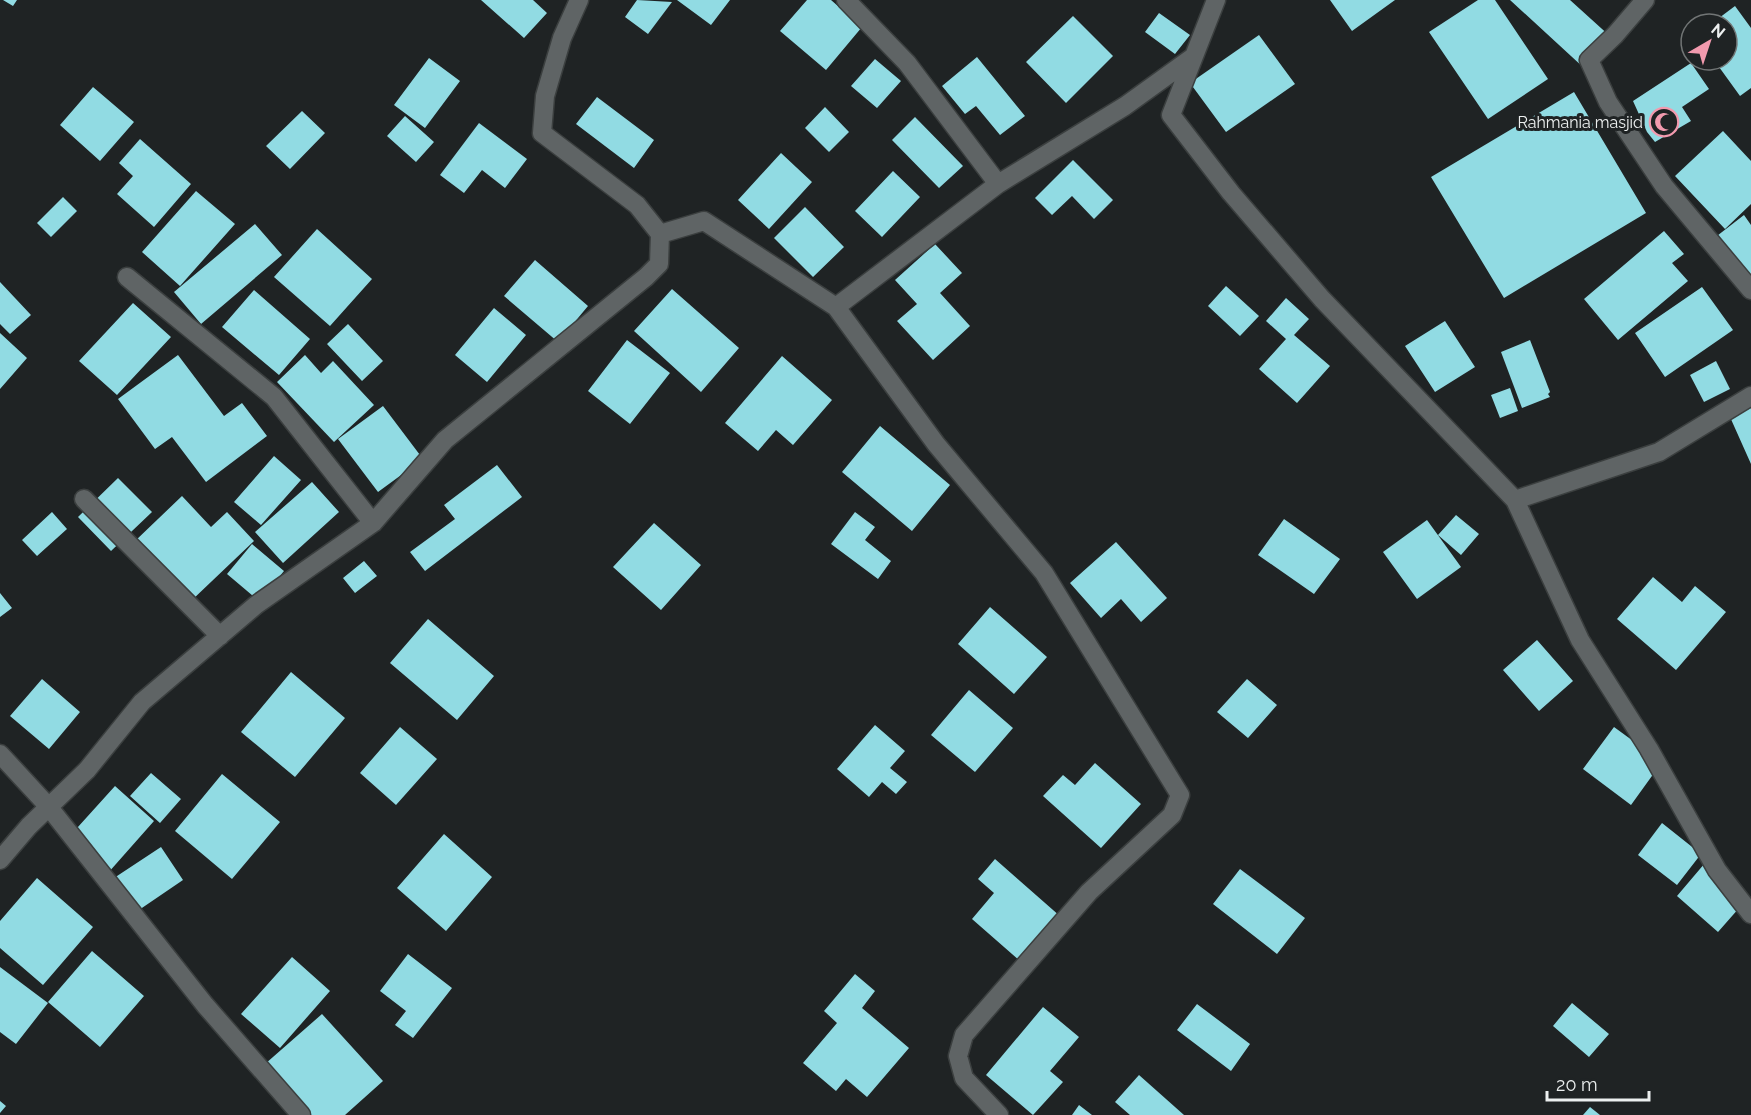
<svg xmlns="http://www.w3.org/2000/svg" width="1751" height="1115" font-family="Raleway,sans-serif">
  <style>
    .building { fill: #91dbe3 }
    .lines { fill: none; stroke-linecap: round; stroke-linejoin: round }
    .minor-casing { stroke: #3b3f3f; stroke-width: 21 }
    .minor { stroke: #5f6465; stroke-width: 18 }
    .labels { text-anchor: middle; stroke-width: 6; stroke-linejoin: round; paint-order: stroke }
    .poi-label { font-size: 16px; fill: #ecefef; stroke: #1f2324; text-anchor: end }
  </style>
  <rect width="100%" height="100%" fill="#1f2324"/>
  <path class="building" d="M 3,0 L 17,0 L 13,6 Z
    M 481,0 L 533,0 L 547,13 L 524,38 Z
    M 637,0 L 672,2 L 648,34 L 625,17 Z
    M 677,0 L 730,0 L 711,25 Z
    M 807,0 L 831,0 L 862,27 L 826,70 L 780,31 Z
    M 1330,0 L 1395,0 L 1352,31 Z
    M 1478,0 L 1495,0 L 1548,79 L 1488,119 L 1429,32 Z
    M 1510,0 L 1570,0 L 1612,38 L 1584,68 Z
    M 1735,6 L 1751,28 L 1751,88 L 1740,96 L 1714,60 L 1727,60 L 1727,24 L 1711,24 Z
    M 1159,13 L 1190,35 L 1175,54 L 1145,32 Z
    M 1073,16 L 1113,56 L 1066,103 L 1026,62 Z
    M 1259,35 L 1295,84 L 1226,132 L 1190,83 Z
    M 977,57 L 1025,116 L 1000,135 L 976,106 L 965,114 L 942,86 Z
    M 429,58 L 460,81 L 425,128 L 394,105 Z
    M 875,59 L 901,81 L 877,108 L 851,86 Z
    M 1691,63 L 1709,89 L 1682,107 L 1691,121 L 1655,142 L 1647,132 L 1633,101 Z
    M 93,87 L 134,122 L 100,161 L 60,125 Z
    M 1574,92 L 1646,213 L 1504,298 L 1431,177 Z
    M 597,97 L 654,140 L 634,168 L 576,124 Z
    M 825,107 L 849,132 L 829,152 L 805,128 Z
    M 302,111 L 325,133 L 290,169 L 266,146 Z
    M 405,116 L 434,142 L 416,162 L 387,136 Z
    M 915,117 L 963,166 L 939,188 L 892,140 Z
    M 479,123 L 527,159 L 505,188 L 482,170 L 464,193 L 440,175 Z
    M 1723,131 L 1751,161 L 1751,204 L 1725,229 L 1675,176 Z
    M 140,139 L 191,184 L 154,227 L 117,194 L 133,176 L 119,163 Z
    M 781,153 L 812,182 L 769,229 L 738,200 Z
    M 1073,160 L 1113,200 L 1094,219 L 1072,196 L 1052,215 L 1035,198 Z
    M 893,171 L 920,197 L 882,237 L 855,211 Z
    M 196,191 L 235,224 L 180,286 L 142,252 Z
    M 63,197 L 77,211 L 51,237 L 37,223 Z
    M 805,207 L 844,247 L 813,277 L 774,238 Z
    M 1744,215 L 1751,225 L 1751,282 L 1713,239 Z
    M 255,224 L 282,255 L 201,324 L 174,292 Z
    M 317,229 L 372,279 L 330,326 L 274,277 Z
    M 1664,231 L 1684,254 L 1672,263 L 1688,281 L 1618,340 L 1584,299 Z
    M 935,244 L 962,273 L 940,293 L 970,326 L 933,360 L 897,321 L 917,304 L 895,280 Z
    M 535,260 L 588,306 L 558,342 L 504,296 Z
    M 0,282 L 31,315 L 10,334 L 0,324 Z
    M 1226,286 L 1259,316 L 1240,336 L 1208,306 Z
    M 1702,287 L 1733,330 L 1665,377 L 1635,333 Z
    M 672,289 L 739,348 L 701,392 L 634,331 Z
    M 254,290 L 310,339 L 279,375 L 222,327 Z
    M 1286,298 L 1309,319 L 1294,335 L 1330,366 L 1297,403 L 1259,369 L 1286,339 L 1266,321 Z
    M 133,303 L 171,337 L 117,395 L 79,361 Z
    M 494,308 L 526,335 L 487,382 L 455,355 Z
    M 1445,321 L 1475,367 L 1435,392 L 1405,346 Z
    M 348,324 L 383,361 L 362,381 L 327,344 Z
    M 0,333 L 27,358 L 0,389 Z
    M 627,340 L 670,373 L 630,424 L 588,391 Z
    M 1530,340 L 1550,392 L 1548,394 L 1550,397 L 1522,408 L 1501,352 Z
    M 178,355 L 224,416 L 242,403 L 267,436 L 206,482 L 172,437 L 155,449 L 118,399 Z
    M 305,355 L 321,373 L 333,361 L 374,405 L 334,442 L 277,382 Z
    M 782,356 L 832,400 L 793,445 L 776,430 L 758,451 L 725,423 Z
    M 1716,361 L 1730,389 L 1704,402 L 1690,375 Z
    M 1510,388 L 1518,411 L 1500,418 L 1491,395 Z
    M 383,406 L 423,459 L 378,492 L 338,439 Z
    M 1751,408 L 1751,464 L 1730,417 Z
    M 880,426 L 950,485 L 912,531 L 842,472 Z
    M 274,456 L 301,480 L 261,525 L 234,502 Z
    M 497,465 L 522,497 L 425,571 L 410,552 L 455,519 L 444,505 Z
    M 118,478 L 152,512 L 111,551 L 78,517 Z
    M 312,482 L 339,512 L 283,563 L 255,532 Z
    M 182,496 L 211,527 L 227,512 L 254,541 L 191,601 L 134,542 Z
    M 52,512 L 67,529 L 37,556 L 22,540 Z
    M 855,512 L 875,527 L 865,540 L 891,561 L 878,579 L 831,544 Z
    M 1456,515 L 1479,534 L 1461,555 L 1438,535 Z
    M 1284,519 L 1340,559 L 1314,594 L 1258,555 Z
    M 1427,520 L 1461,567 L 1417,599 L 1383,552 Z
    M 654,523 L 701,565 L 661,610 L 613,567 Z
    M 1116,542 L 1167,598 L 1141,622 L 1121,599 L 1101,618 L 1070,583 Z
    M 252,544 L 284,571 L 259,601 L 227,574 Z
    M 364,561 L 377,576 L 355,593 L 343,578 Z
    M 1653,577 L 1682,602 L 1695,586 L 1726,612 L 1676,670 L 1617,619 Z
    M 0,593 L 12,608 L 0,617 Z
    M 990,607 L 1047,657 L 1014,694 L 958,644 Z
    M 428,619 L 494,676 L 457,720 L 390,663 Z
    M 1537,640 L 1573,681 L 1539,711 L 1503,670 Z
    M 291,672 L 345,718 L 295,777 L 241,732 Z
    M 42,679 L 80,712 L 49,749 L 10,716 Z
    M 1247,679 L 1277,705 L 1248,738 L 1217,712 Z
    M 969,690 L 1013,728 L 975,772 L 931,735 Z
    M 875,725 L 905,751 L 890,768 L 907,782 L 896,794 L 882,782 L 869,797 L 837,769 Z
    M 400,727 L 437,759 L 396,805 L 360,773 Z
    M 1614,727 L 1662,762 L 1631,805 L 1583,769 Z
    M 1095,763 L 1141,804 L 1101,848 L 1043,796 L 1063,775 L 1075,785 Z
    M 151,773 L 181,799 L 160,823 L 130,796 Z
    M 222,774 L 280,822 L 232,879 L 175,831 Z
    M 115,786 L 154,821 L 108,873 L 68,838 Z
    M 1662,823 L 1701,854 L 1677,885 L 1638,855 Z
    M 444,834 L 492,877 L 446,931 L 397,888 Z
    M 161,847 L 183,880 L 136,912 L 114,878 Z
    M 995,859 L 1061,917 L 1021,962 L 972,919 L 994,893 L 978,879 Z
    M 1705,863 L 1747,899 L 1718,932 L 1677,896 Z
    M 1240,869 L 1305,918 L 1277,954 L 1213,904 Z
    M 37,878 L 93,927 L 43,985 L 0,948 L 0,921 Z
    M 92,951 L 144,996 L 100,1047 L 48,1002 Z
    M 408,954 L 452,988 L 413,1038 L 395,1025 L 406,1011 L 380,991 Z
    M 292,957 L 330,991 L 280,1048 L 241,1014 Z
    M 0,967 L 48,1003 L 16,1044 L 0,1032 Z
    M 855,974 L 875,991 L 862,1008 L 909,1048 L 867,1097 L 846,1079 L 836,1091 L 803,1063 L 837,1023 L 824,1011 Z
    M 1572,1003 L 1609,1034 L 1589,1057 L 1553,1026 Z
    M 1197,1004 L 1250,1044 L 1231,1071 L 1177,1030 Z
    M 1043,1007 L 1079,1037 L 1050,1071 L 1063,1082 L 1033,1115 L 986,1075 Z
    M 322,1014 L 383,1081 L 345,1115 L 311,1115 L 265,1064 Z
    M 1139,1075 L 1184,1115 L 1130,1115 L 1115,1102 Z
    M 0,1101 L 6,1106 L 0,1113 Z
    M 1079,1105 L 1092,1115 L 1072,1115 Z
    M 1590,1107 L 1600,1115 L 1583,1115 Z"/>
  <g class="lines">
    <g class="minor-casing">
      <path id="minor" d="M 846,0 L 907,63 L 998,184
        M 1216,0 L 1171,115 L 1231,193 L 1322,299 L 1515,500
        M 1645,0 L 1615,35 L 1589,60 L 1608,102 L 1664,186 L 1751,290
        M 660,234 L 704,221 L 836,307 L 936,444 L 1044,573 L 1180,795 L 1172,815 L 1089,892 L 964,1035 L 958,1056 L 964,1078 L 999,1115
        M 127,277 L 274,397 L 373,523
        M 836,307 L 998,184 L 1125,106 L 1193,57
        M 1751,396 L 1659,452 L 1515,500 L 1580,640 L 1649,749 L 1717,870 L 1751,914
        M 84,499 L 220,636
        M 0,754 L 48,806 L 205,1005 L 301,1115
        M 0,860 L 29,826 L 87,770 L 142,702 L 256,605 L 373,523 L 445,440 L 646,277 L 659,264 L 660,234 L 637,205 L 542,133 L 545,96 L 562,38 L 579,0"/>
    </g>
    <use href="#minor" class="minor"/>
  </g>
  <defs>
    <g id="mosque-ring" transform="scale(1.5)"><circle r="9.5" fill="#1f2324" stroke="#f29aae" stroke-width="1.5"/><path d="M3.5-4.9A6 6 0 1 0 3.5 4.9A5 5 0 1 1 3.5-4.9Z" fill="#f29aae"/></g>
  </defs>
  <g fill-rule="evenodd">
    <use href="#mosque-ring" x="1664" y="122"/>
  </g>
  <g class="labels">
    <g class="poi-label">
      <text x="1643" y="128">Rahmania masjid</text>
    </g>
  </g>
  <g transform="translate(1709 42) rotate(39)"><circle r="28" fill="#1f2324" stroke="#717575" stroke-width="1.5"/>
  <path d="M0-4.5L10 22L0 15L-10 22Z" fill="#f29aae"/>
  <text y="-9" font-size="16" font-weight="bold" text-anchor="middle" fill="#ecefef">N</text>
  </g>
  <path d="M1547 1091v9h102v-9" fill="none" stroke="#ecefef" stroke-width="3"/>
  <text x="1556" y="1091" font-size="18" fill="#ecefef" stroke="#1f2324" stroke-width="4.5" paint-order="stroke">20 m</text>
</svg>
